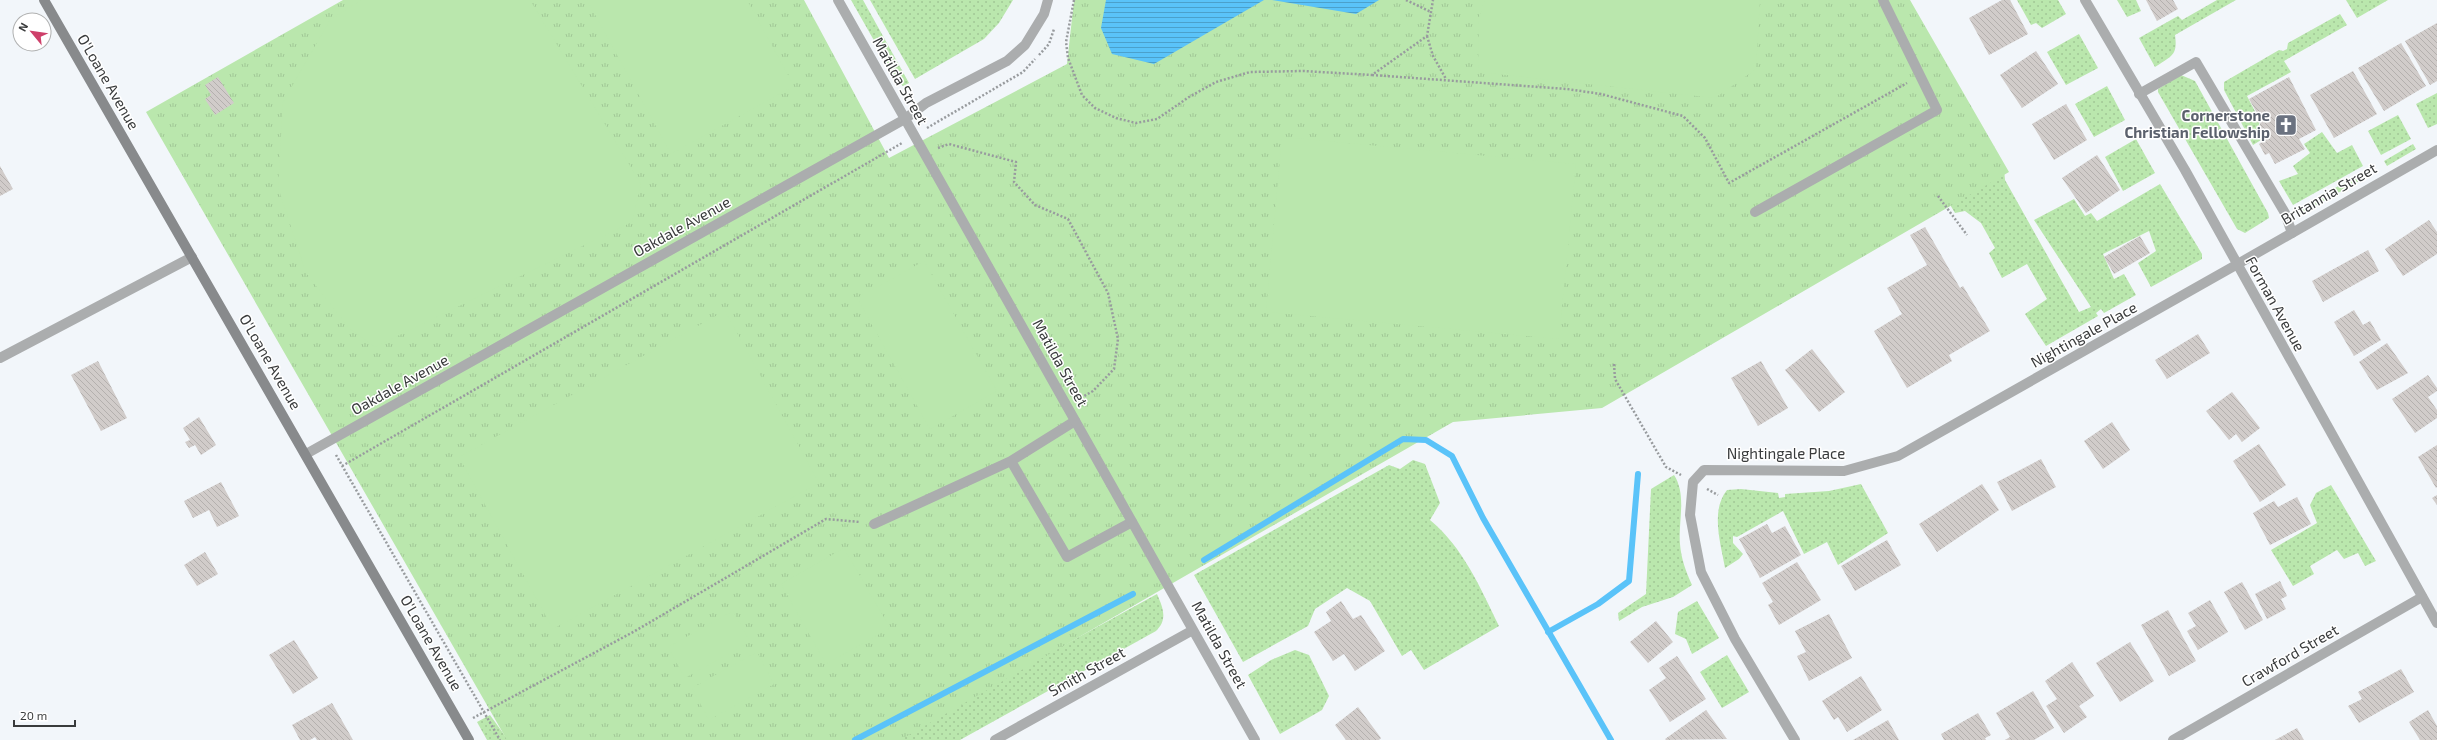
<svg xmlns="http://www.w3.org/2000/svg" width="2437" height="740" font-family="'Exo 2',sans-serif">
  <style>
    .grass { fill: url(#grass-dots) }
    .park { fill: url(#park-tufts) }
    .garden { fill: #bae7ad }
    .water { fill: url(#water-rules) }
    .lines { fill: none; stroke-linecap: round; stroke-linejoin: round }
    .stream { stroke: #5ac3f9; stroke-width: 6 }
    .building { fill: url(#building-back-hatch) }
    .path { stroke: #989b9e; stroke-width: 2.5; stroke-dasharray: 2 2; stroke-linecap: butt }
    .service { stroke: #abadae; stroke-width: 10 }
    .minor { stroke: #abadae; stroke-width: 10 }
    .tertiary { stroke: #abadae; stroke-width: 10 }
    .secondary { stroke: #888a8c; stroke-width: 10 }
    .labels { text-anchor: middle; stroke-width: 3; stroke-linejoin: round; paint-order: stroke }
    .street-label { font-size: 15px; fill: #393b3c; stroke: #fff }
    .worship-label { font-size: 15px; font-weight: bold; fill: #5b616d; stroke: #fff; text-anchor: end }
  </style>
  <defs>
    <pattern id="grass-dots" width="8" height="8" patternUnits="userSpaceOnUse"><rect width="8" height="8" fill="#bae7ad"/><path d="M2 2h.1M6 6h.1" fill="none" stroke="#a1c796" stroke-width="1.8" stroke-linecap="round"/></pattern>
    <pattern id="park-tufts" width="24" height="20" patternUnits="userSpaceOnUse"><rect width="24" height="20" fill="#bae7ad"/><path d="M3 7l-1-3M5 7V3M7 7l1-3M15 17l-1-3M17 17v-4M19 17l1-3" fill="none" stroke="#a1c796"/></pattern>
    <pattern id="water-rules" width="6" height="5" patternUnits="userSpaceOnUse"><rect width="6" height="5" fill="#5ac3f9"/><path d="M0 2.5h6" fill="none" stroke="#4ba0cb"/></pattern>
    <pattern id="building-back-hatch" width="6" height="6" patternUnits="userSpaceOnUse"><rect width="6" height="6" fill="#d1ccca"/><path d="M-1 5l2 2M0 0l6 6M5-1l2 2" fill="none" stroke="#b4b0ae"/></pattern>
  </defs>
  <rect width="100%" height="100%" fill="#f2f6fa"/>
  <path class="grass" d="M 851,0 L 863,0 L 909,83 L 903,86 L 897,81 Z
    M 870,0 L 1013,0 L 999,23 L 984,39 L 915,79 Z
    M 2017,0 L 2058,0 L 2066,14 L 2042,28 L 2036,23 L 2031,25 Z
    M 2117,0 L 2136,0 L 2141,11 L 2127,17 Z
    M 2217,0 L 2236,0 L 2175,35 C 2178,56 2171,56 2155,67 L 2139,38 L 2178,16 L 2182,20 Z
    M 2346,0 L 2388,0 L 2357,18 Z
    M 2340,14 L 2347,25 L 2284,61 L 2291,72 L 2247,96 L 2260,121 L 2257,131 L 2261,140 L 2253,145 L 2224,90 L 2224,82 L 2279,50 L 2283,51 L 2287,49 L 2288,43 Z
    M 2079,34 L 2098,68 L 2066,85 L 2047,52 Z
    M 2181,75 L 2195,81 L 2268,213 L 2269,218 L 2245,233 L 2237,229 L 2158,92 L 2158,89 Z
    M 2107,86 L 2125,120 L 2094,137 L 2075,104 Z
    M 2437,93 L 2437,124 L 2428,128 L 2416,104 Z
    M 2398,115 L 2411,139 L 2381,155 L 2368,131 Z
    M 2322,132 L 2337,153 L 2352,145 L 2363,166 L 2293,205 L 2279,181 L 2298,174 L 2293,166 L 2310,153 L 2304,144 Z
    M 2136,139 L 2155,173 L 2123,191 L 2105,157 Z
    M 2413,144 L 2416,149 L 2387,166 L 2384,161 Z
    M 2004,169 L 2005,180 L 2079,312 L 2091,307 L 2034,220 L 2074,199 L 2085,216 L 2091,213 L 2097,221 L 2160,184 L 2202,254 L 2202,259 L 2151,287 L 2138,263 L 2156,251 L 2149,231 L 2103,254 L 2114,279 L 2124,274 L 2136,295 L 2104,313 L 2101,309 L 2096,313 L 2098,316 L 2046,346 L 2025,314 L 2047,299 L 2027,264 L 2002,278 L 1989,253 L 1995,248 L 1981,223 L 1965,211 L 1955,213 L 1943,193 Z
    M 2365,171 L 2368,176 L 2299,215 L 2296,210 Z
    M 1413,460 L 1425,464 L 1440,503 L 1430,520 C 1463,547 1481,589 1499,626 L 1424,670 L 1411,650 L 1402,656 L 1370,601 L 1347,588 L 1315,609 L 1308,626 L 1243,662 L 1194,575 L 1389,465 L 1400,469 Z
    M 1674,475 C 1687,495 1678,521 1680,544 C 1681,558 1686,572 1692,585 L 1673,597 L 1642,607 L 1619,621 L 1618,613 L 1646,594 L 1651,489 Z
    M 1861,484 L 1888,533 L 1838,565 L 1827,542 L 1804,554 L 1783,511 L 1737,537 L 1733,536 L 1733,543 L 1743,554 L 1739,559 L 1725,568 C 1721,544 1710,511 1727,490 L 1741,489 L 1778,493 L 1779,498 L 1785,497 L 1785,494 L 1829,491 Z
    M 2331,485 L 2376,561 L 2365,566 L 2358,553 L 2344,559 L 2337,550 L 2310,566 L 2314,574 L 2293,586 L 2271,550 L 2317,523 L 2310,505 L 2316,493 Z
    M 1157,594 C 1163,608 1168,619 1156,631 L 960,740 L 891,740 Z
    M 1697,601 L 1719,638 L 1692,654 L 1686,639 L 1675,634 L 1678,612 Z
    M 1295,650 L 1309,655 L 1329,696 L 1322,710 L 1280,734 L 1248,675 L 1271,660 Z
    M 1727,655 L 1749,692 L 1722,708 L 1700,672 Z
    M 490,715 L 508,740 L 487,740 L 477,722 Z"/>
  <path class="park" d="M 343,0 L 804,0 L 889,158 L 1067,64 L 1074,0 L 1910,0 L 2009,172 L 1602,408 L 1453,422 L 900,740 L 507,740 L 146,112 Z"/>
  <path class="garden" d="M 361,0 L 530,0 L 641,184 L 632,222 L 375,347 L 350,329 L 306,273 L 278,187 L 283,102 L 330,20 Z
    M 587,0 L 747,0 L 794,86 L 671,154 Z
    M 1485,0 L 1760,0 L 1756,69 L 1715,98 L 1478,72 L 1479,17 Z
    M 1282,137 L 1576,164 L 1559,339 L 1266,312 Z
    M 924,261 L 997,391 L 930,429 L 857,298 Z
    M 725,311 L 819,483 L 553,629 L 459,457 Z
    M 844,548 L 890,628 L 826,664 L 781,584 Z
    M 733,611 L 750,642 L 685,678 L 668,647 Z
    M 757,652 L 774,684 L 709,720 L 692,688 Z"/>
  <path class="water" d="M 1106,0 L 1264,0 L 1154,64 L 1112,54 L 1101,28 Z
    M 1272,0 L 1379,0 L 1356,14 Z"/>
  <g class="lines">
    <path class="stream" d="M 1204,560 L 1403,439 L 1426,440 L 1452,456 L 1483,518 L 1611,740
      M 1548,632 L 1598,604 L 1629,581 L 1638,474
      M 855,740 L 1133,594"/>
  </g>
  <path class="building" d="M 2002,0 L 2010,0 L 2028,34 L 1989,55 L 1969,18 Z
    M 2146,0 L 2173,0 L 2178,9 L 2157,21 Z
    M 2437,23 L 2437,81 L 2430,85 L 2405,41 Z
    M 2401,43 L 2426,86 L 2384,111 L 2358,68 Z
    M 2036,51 L 2058,84 L 2022,108 L 2000,75 Z
    M 2353,71 L 2377,114 L 2334,138 L 2310,95 Z
    M 218,77 L 234,103 L 215,115 L 205,99 L 211,95 L 205,85 Z
    M 2289,77 L 2316,130 L 2299,139 L 2305,149 L 2275,164 L 2269,153 L 2265,155 L 2259,144 L 2263,141 L 2258,132 L 2261,120 L 2249,99 Z
    M 2066,104 L 2087,140 L 2054,160 L 2032,124 Z
    M 2097,155 L 2120,190 L 2086,213 L 2062,178 Z
    M 0,166 L 13,189 L 0,196 Z
    M 2429,220 L 2437,232 L 2437,254 L 2403,276 L 2385,249 Z
    M 1925,227 L 1960,288 L 1963,286 L 1990,331 L 1949,355 L 1952,361 L 1907,388 L 1874,331 L 1902,314 L 1887,288 L 1927,265 L 1910,235 Z
    M 2140,236 L 2150,253 L 2114,274 L 2104,257 Z
    M 2368,250 L 2379,271 L 2323,302 L 2312,281 Z
    M 2354,310 L 2363,325 L 2370,321 L 2381,340 L 2354,356 L 2334,322 Z
    M 2198,334 L 2210,353 L 2167,379 L 2155,360 Z
    M 2387,343 L 2408,373 L 2377,390 L 2359,362 Z
    M 1812,349 L 1845,392 L 1819,412 L 1785,370 Z
    M 98,361 L 127,418 L 101,431 L 71,375 Z
    M 1761,361 L 1788,408 L 1758,426 L 1731,378 Z
    M 2428,375 L 2437,388 L 2437,391 L 2428,397 L 2437,410 L 2437,418 L 2415,433 L 2392,399 Z
    M 2232,392 L 2260,428 L 2242,442 L 2236,434 L 2229,440 L 2206,411 Z
    M 199,417 L 216,445 L 201,455 L 195,445 L 189,448 L 185,442 L 190,440 L 183,428 Z
    M 2112,422 L 2130,450 L 2103,469 L 2084,441 Z
    M 2259,444 L 2286,485 L 2260,502 L 2233,461 Z
    M 2437,445 L 2437,487 L 2436,488 L 2418,457 Z
    M 2041,459 L 2056,487 L 2012,511 L 1997,482 Z
    M 221,482 L 239,516 L 217,527 L 209,510 L 193,518 L 184,501 Z
    M 1982,484 L 1999,510 L 1937,552 L 1919,524 Z
    M 2437,495 L 2437,505 L 2432,498 Z
    M 2297,497 L 2311,524 L 2270,545 L 2253,513 L 2274,501 L 2278,507 Z
    M 1767,524 L 1772,533 L 1785,526 L 1801,555 L 1760,578 L 1739,539 Z
    M 1887,540 L 1901,565 L 1855,591 L 1841,566 Z
    M 205,552 L 218,574 L 197,586 L 184,565 Z
    M 1797,562 L 1821,600 L 1779,625 L 1768,605 L 1773,602 L 1762,583 Z
    M 2280,581 L 2287,596 L 2281,599 L 2286,609 L 2267,619 L 2255,594 Z
    M 2242,582 L 2263,620 L 2245,630 L 2224,592 Z
    M 2210,600 L 2228,632 L 2198,650 L 2187,631 L 2196,626 L 2188,613 Z
    M 1341,601 L 1353,619 L 1361,615 L 1385,651 L 1355,671 L 1344,654 L 1333,661 L 1314,632 L 1331,621 L 1326,612 Z
    M 2168,610 L 2196,661 L 2169,676 L 2141,625 Z
    M 1829,614 L 1852,658 L 1809,681 L 1797,656 L 1806,652 L 1795,631 Z
    M 1656,621 L 1673,642 L 1648,663 L 1630,642 Z
    M 294,640 L 318,678 L 293,694 L 269,655 Z
    M 2130,642 L 2154,681 L 2120,702 L 2096,663 Z
    M 1677,656 L 1706,699 L 1670,722 L 1649,690 L 1666,678 L 1659,668 Z
    M 2072,662 L 2094,696 L 2079,706 L 2087,717 L 2064,733 L 2046,706 L 2057,699 L 2045,681 Z
    M 2401,669 L 2414,692 L 2359,723 L 2348,706 L 2362,699 L 2358,692 Z
    M 1861,676 L 1882,710 L 1847,732 L 1838,717 L 1834,720 L 1822,701 Z
    M 2033,691 L 2054,728 L 2034,740 L 2005,740 L 2010,737 L 1996,713 Z
    M 332,703 L 353,740 L 317,740 L 315,737 L 310,740 L 300,740 L 292,725 Z
    M 1358,707 L 1381,738 L 1379,740 L 1346,740 L 1335,725 Z
    M 1706,710 L 1727,739 L 1666,740 L 1665,739 Z
    M 2428,710 L 2437,726 L 2437,740 L 2420,740 L 2409,722 Z
    M 1978,713 L 1991,735 L 1985,738 L 1986,740 L 1944,740 L 1941,734 Z
    M 1888,720 L 1899,740 L 1853,740 Z
    M 2297,728 L 2304,740 L 2275,740 Z"/>
  <g class="lines">
    <path class="path" d="M 1074,0 L 1066,42 L 1068,58 L 1082,95 L 1095,108 L 1116,118 L 1136,123 L 1157,119 L 1189,97 L 1216,82 L 1250,72 L 1303,71 L 1372,75 L 1427,36 L 1433,0
      M 1406,0 L 1431,12
      M 1427,36 L 1433,56 L 1446,79
      M 1039,55 L 1049,44 L 1054,29
      M 1372,75 L 1567,89 L 1601,94 L 1683,116 L 1705,138 L 1729,183 L 1907,83
      M 927,128 L 1023,72 L 1035,59
      M 938,148 L 949,144 L 1016,162 L 1014,182 L 1035,205 L 1068,219 L 1108,293 L 1118,339 L 1114,369 L 1093,391 L 1079,399
      M 1938,196 L 1967,235
      M 1614,364 L 1615,379 L 1666,467 L 1681,475
      M 336,455 L 500,740
      M 342,466 L 902,143
      M 1707,489 L 1718,495
      M 473,718 L 635,631 L 826,519 L 860,522"/>
    <path class="service" d="M 2139,94 L 2196,62 L 2285,213 L 2292,233
      M 1755,212 L 1937,110 L 1883,0
      M 0,358 L 192,257
      M 1075,421 L 1011,461 L 1067,557 L 1132,522
      M 874,524 L 1011,461"/>
    <path class="minor" d="M 838,0 L 1255,740
      M 306,454 L 905,119 L 926,103 L 1007,61 L 1025,45 L 1044,14 L 1048,0
      M 995,740 L 1193,630
      M 1795,740 L 1735,639 L 1701,572 L 1690,515 L 1693,482 L 1704,470 L 1844,471 L 1898,456 L 2236,265
      M 2173,740 L 2422,597"/>
    <path class="tertiary" d="M 2085,0 L 2185,170 L 2437,623
      M 2236,265 L 2437,150"/>
    <path class="secondary" d="M 44,0 L 469,740"/>
  </g>
  <defs>
    <g id="church-square" transform="scale(1.15)"><rect x="-9" y="-9" width="18" height="18" rx="4" fill="#6b7280" stroke="#fff"/><path d="M-1.2-6h2.4v3.5h3.3v2.4h-3.3V6h-2.4V-.1h-3.3v-2.4h3.3Z" fill="#fff"/></g>
  </defs>
  <g fill-rule="evenodd">
    <use href="#church-square" x="2286" y="125"/>
  </g>
  <g class="labels">
    <g class="street-label">
      <text transform="translate(900 81) rotate(61)" y="5">Matilda Street</text>
      <text transform="translate(108 82) rotate(60)" y="5">O'Loane Avenue</text>
      <text transform="translate(2329 194) rotate(-30)" y="5">Britannia Street</text>
      <text transform="translate(682 227) rotate(-29)" y="5">Oakdale Avenue</text>
      <text transform="translate(2275 304) rotate(61)" y="5">Forman Avenue</text>
      <text transform="translate(2084 335) rotate(-29)" y="5">Nightingale Place</text>
      <text transform="translate(270 362) rotate(60)" y="5">O'Loane Avenue</text>
      <text transform="translate(1060 363) rotate(61)" y="5">Matilda Street</text>
      <text transform="translate(400 385) rotate(-29)" y="5">Oakdale Avenue</text>
      <text x="1786" y="459">Nightingale Place</text>
      <text transform="translate(431 643) rotate(60)" y="5">O'Loane Avenue</text>
      <text transform="translate(1219 645) rotate(61)" y="5">Matilda Street</text>
      <text transform="translate(2290 656) rotate(-30)" y="5">Crawford Street</text>
      <text transform="translate(1087 672) rotate(-29)" y="5">Smith Street</text>
    </g>
    <g class="worship-label">
      <text x="2270" y="121">Cornerstone<tspan x="2270" dy="17">Christian Fellowship</tspan></text>
    </g>
  </g>
  <g transform="translate(32 32) rotate(299)"><circle r="19" fill="#ffffff" stroke="#b0b1b1"/>
  <path d="M0-3L7 15L0 10L-7 15Z" fill="#ce406a"/>
  <text y="-6" font-size="11" font-weight="bold" text-anchor="middle" fill="#393b3c">N</text>
  </g>
  <path d="M14 720v6h61v-6" fill="none" stroke="#393b3c" stroke-width="2"/>
  <text x="20" y="720" font-size="12" fill="#393b3c" stroke="#ffffff" stroke-width="3" paint-order="stroke">20 m</text>
</svg>
